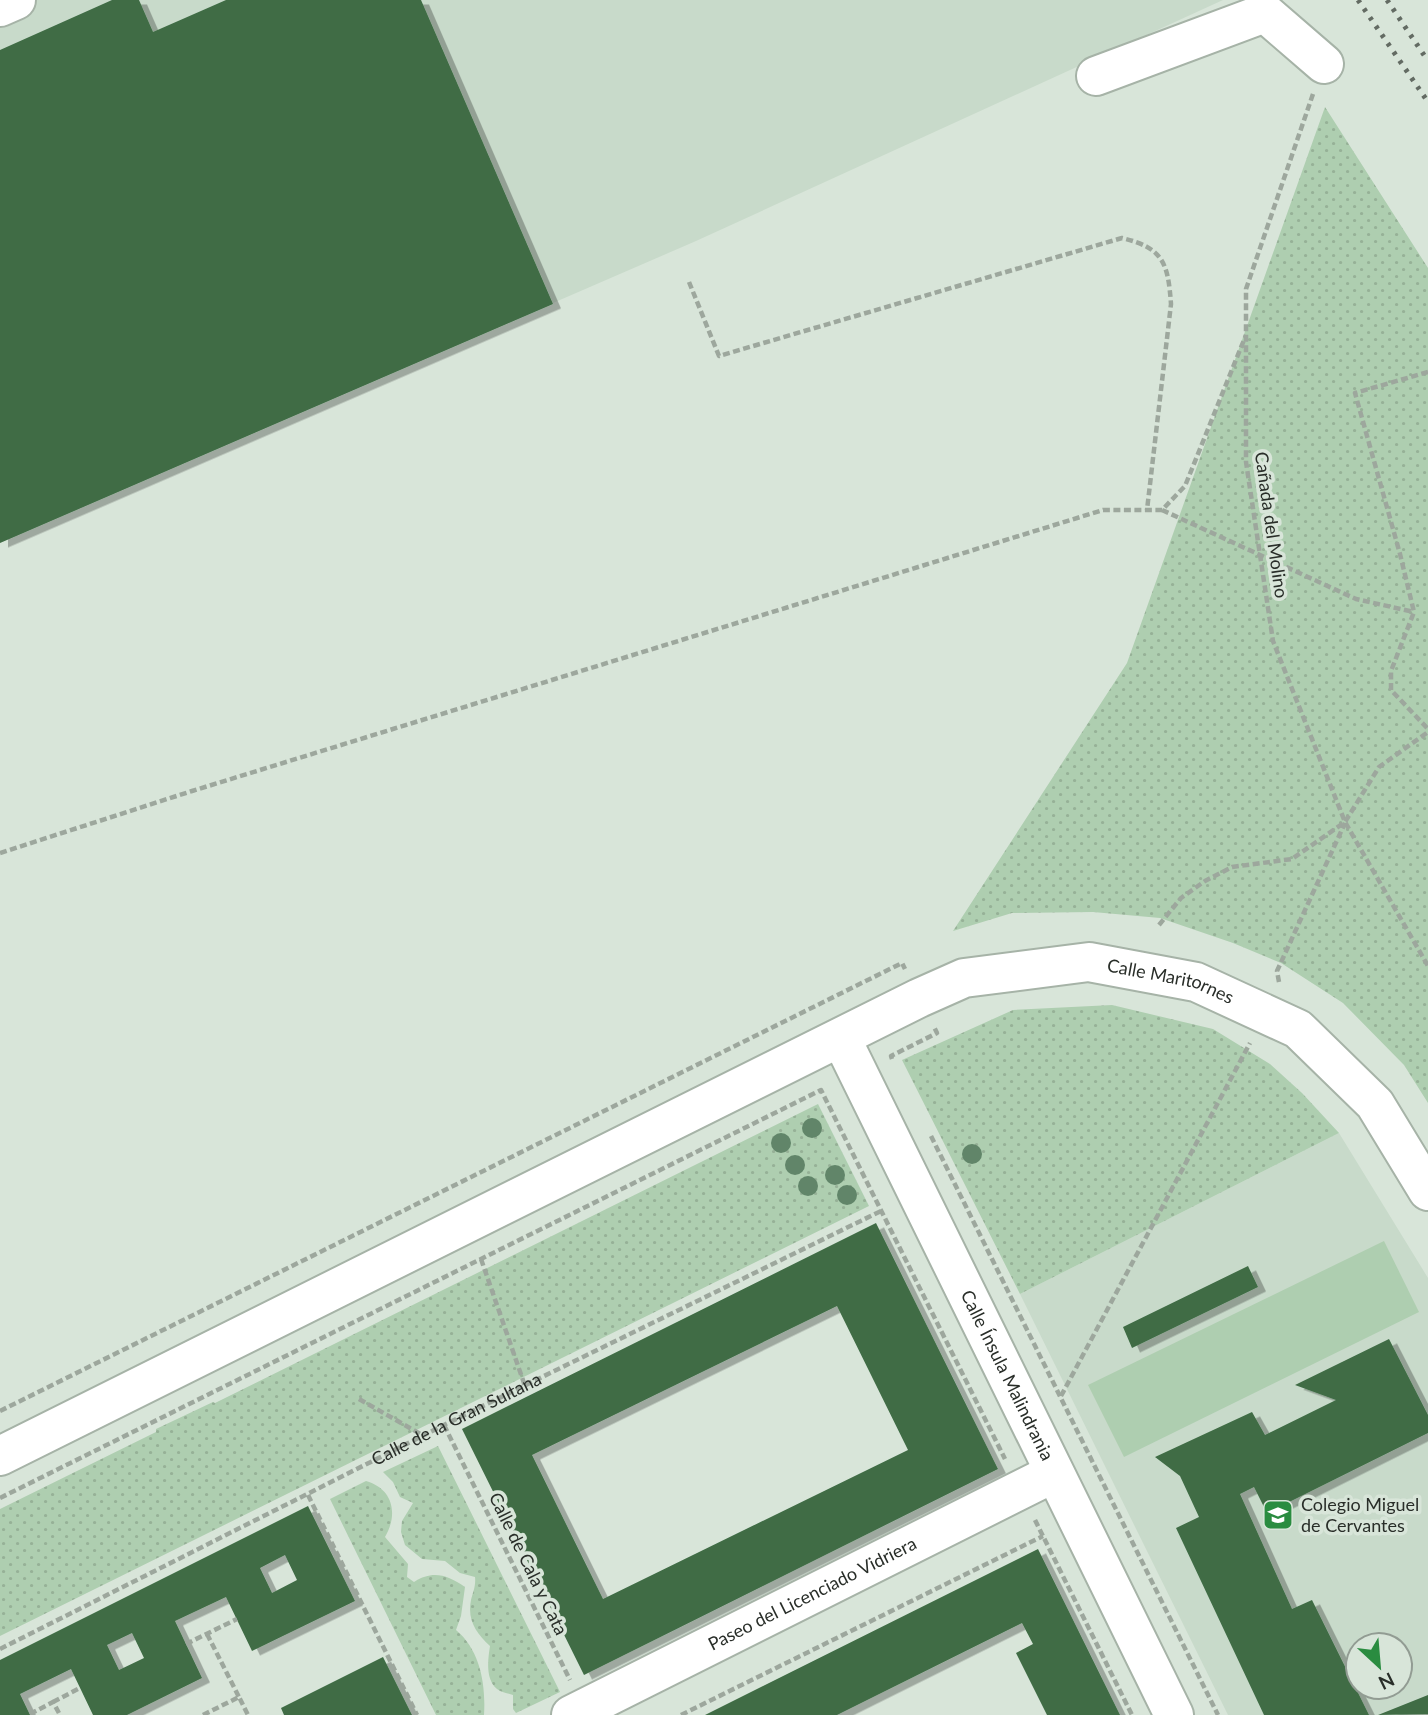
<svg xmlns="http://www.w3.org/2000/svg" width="1428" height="1715" font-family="Lato,sans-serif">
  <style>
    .built { fill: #c8daca; fill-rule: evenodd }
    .grass { fill: url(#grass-dots) }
    .pitch { fill: #aeceb0 }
    .building { fill: #3f6c45; fill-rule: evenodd; filter: url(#shadow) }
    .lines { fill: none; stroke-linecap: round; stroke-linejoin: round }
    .minor-casing { stroke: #a6b3a7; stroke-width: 42 }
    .path { stroke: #9da79d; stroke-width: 4.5; stroke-dasharray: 7 3.5; stroke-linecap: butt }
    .minor { stroke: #fff; stroke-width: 38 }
    .rail { stroke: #636b63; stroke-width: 5; stroke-dasharray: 3.5 7; stroke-linecap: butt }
    .tree { fill: #618569 }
    .labels { text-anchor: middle; stroke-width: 7; stroke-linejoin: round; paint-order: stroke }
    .street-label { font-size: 18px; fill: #292e29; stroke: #d8e5d9 }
    .poi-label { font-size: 18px; fill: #292e29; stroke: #d8e5d9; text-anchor: start }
  </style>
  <defs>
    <pattern id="grass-dots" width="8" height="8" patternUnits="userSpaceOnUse" patternTransform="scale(1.75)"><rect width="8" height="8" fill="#aeceb0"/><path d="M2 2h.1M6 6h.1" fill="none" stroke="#96b197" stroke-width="1.8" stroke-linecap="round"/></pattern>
    <filter id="shadow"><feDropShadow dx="8" dy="4.5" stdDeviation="0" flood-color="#0004"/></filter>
  </defs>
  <rect width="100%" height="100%" fill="#d8e5d9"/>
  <path class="built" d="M 0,0 L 1223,0 L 696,241 L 0,543 Z
    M 1339,1133 L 1428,1278 L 1428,1715 L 1228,1715 L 1020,1294 ZM 1358,1645 L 1400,1645 L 1400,1687 L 1358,1687 Z"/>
  <path class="grass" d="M 1325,107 L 1428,268 L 1428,1103 L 1404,1065 L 1343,1003 L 1281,963 L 1233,943 L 1160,918 L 1093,912 L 1012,913 L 953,931 L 1127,663 Z
    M 1112,1005 L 1213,1029 L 1270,1064 L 1302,1093 L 1339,1133 L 1020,1294 L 902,1060 L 1013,1010 Z
    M 818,1104 L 869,1206 L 0,1636 L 0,1509 L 156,1432 L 156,1429 L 213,1402 L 215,1403 Z
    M 438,1446 L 560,1692 L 516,1713 L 513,1709 L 513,1695 C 508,1693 502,1693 497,1689 C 485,1679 488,1659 490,1646 C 476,1633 467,1620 471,1600 C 473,1592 476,1586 475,1577 L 460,1573 L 445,1561 L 422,1559 L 405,1545 L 401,1532 L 402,1521 L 413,1503 L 400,1497 L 393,1482 L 383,1472 Z
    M 366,1481 C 394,1489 398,1515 385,1537 L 408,1564 L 407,1577 L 414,1582 C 433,1570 447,1575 465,1587 L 461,1616 L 456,1630 C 480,1650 486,1684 484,1715 L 436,1715 L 330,1499 Z"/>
  <path class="pitch" d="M 1384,1241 L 1419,1312 L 1124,1457 L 1088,1385 Z"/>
  <path class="building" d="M 112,0 L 139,0 L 153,32 L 226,0 L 421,0 L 553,304 L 0,543 L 0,50 Z
    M 876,1223 L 998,1469 L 584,1675 L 462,1429 ZM 837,1306 L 908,1450 L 603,1599 L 532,1455 Z
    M 1248,1266 L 1258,1287 L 1132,1348 L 1123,1327 Z
    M 1389,1339 L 1428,1415 L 1428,1433 L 1267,1513 L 1254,1487 L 1240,1494 L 1292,1609 L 1312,1600 L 1369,1715 L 1264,1715 L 1176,1528 L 1199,1517 L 1180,1476 L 1155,1457 L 1252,1412 L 1265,1435 L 1336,1400 L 1295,1385 Z
    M 308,1506 L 355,1601 L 252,1651 L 226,1597 L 175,1621 L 202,1678 L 127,1715 L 93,1715 L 71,1669 L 20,1694 L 30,1715 L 0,1715 L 0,1660 ZM 285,1555 L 297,1580 L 272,1593 L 260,1568 ZM 132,1633 L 144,1658 L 119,1670 L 107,1645 Z
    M 1038,1549 L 1120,1715 L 1047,1715 L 1016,1653 L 1033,1644 L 1022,1623 L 837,1715 L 705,1715 Z
    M 383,1657 L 412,1715 L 284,1715 L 281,1708 Z
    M 1428,1695 L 1428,1714 L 1378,1715 Z"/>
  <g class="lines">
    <g class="minor-casing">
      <g id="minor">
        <path d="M 0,7 L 16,0"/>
        <path d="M 1096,76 L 1265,13 L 1324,64"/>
        <path id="s2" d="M 841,1038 L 1174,1715"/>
        <path id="s3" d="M 0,1456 L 919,998 L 964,978 L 1089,962 L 1196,982 L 1298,1029 L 1375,1104 L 1428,1191"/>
        <path id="s4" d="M 571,1715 L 1054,1473"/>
      </g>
    </g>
    <g class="path">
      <path d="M 1313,94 L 1246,289 L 1246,462 L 1273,641 L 1345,822 L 1428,966"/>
      <path d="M 689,282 L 719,356 L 1122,238 C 1164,248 1168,264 1171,304 L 1147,510"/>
      <path d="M 1428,372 L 1355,393 L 1400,554 L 1414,612 L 1391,671 L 1391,690 L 1428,729"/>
      <path d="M 1162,510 L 1356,599 L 1414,612"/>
      <path d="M 0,853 L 192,791 L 1103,510 L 1162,510 L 1185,486 L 1246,335"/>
      <path d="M 1159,925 L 1181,898 L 1205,881 L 1232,867 L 1292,859 L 1345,822 L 1379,767 L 1428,732"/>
      <path d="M 1279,982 L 1277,971 L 1345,823"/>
      <path d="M 892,1059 L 891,1056 L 937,1033 L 934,1027"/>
      <path d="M 931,1136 L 1218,1715"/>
      <path d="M 481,1259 L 525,1386"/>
      <path d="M 1061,1396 L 1250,1043"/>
      <path d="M 359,1399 L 424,1436"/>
      <path d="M 0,1411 L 902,963 L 905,969"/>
      <path d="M 444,1425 L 570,1680"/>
      <path d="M 308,1495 L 417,1715"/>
      <path d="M 0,1498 L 821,1090 L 1005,1459"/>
      <path d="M 1035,1520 L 1132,1715"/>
      <path d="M 207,1634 L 239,1697"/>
      <path d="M 186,1644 L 237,1619"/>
      <path id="s1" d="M 0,1649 L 444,1425 L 881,1211"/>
      <path d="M 53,1702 L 80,1688"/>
      <path d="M 30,1714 L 53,1702 L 60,1715"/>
      <path d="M 203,1715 L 239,1697 L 248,1715"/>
      <path d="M 681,1715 L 1043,1536"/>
    </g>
    <use href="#minor" class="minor"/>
    <path class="rail" d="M 1358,0 L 1428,102
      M 1387,0 L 1428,61"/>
  </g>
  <g class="tree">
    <circle cx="812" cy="1128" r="10"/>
    <circle cx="781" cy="1143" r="10"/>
    <circle cx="972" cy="1154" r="10"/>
    <circle cx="795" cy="1165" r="10"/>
    <circle cx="835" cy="1175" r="10"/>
    <circle cx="808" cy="1186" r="10"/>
    <circle cx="847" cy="1195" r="10"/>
  </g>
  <defs>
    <g id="school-square" transform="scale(1.575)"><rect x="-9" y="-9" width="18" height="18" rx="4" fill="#2a8c40" stroke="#d8e5d9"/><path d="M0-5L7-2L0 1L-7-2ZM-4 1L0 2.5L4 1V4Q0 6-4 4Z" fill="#fff"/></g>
  </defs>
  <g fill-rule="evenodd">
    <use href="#school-square" x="1278" y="1515"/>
  </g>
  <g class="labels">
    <g class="street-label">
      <text transform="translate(1271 525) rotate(82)" y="6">Cañada del Molino</text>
      <text dy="6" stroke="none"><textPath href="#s3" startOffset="1286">Calle Maritornes</textPath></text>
      <text dy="6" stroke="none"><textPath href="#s2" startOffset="376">Calle Ínsula Malindrania</textPath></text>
      <text dy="6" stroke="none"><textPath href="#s1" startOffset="511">Calle de la Gran Sultana</textPath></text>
      <text transform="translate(528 1564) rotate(64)" y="6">Calle de Cala y Cata</text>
      <text dy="6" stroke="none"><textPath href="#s4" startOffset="270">Paseo del Licenciado Vidriera</textPath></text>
    </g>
    <g class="poi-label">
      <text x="1301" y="1511">Colegio Miguel<tspan x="1301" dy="21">de Cervantes</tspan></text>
    </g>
  </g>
  <g transform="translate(1379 1666) rotate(154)"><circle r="33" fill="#d8e5d9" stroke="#929c93" stroke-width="2"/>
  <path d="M0-5L12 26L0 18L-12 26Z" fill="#2a8c40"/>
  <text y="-10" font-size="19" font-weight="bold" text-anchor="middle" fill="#292e29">N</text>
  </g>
</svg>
